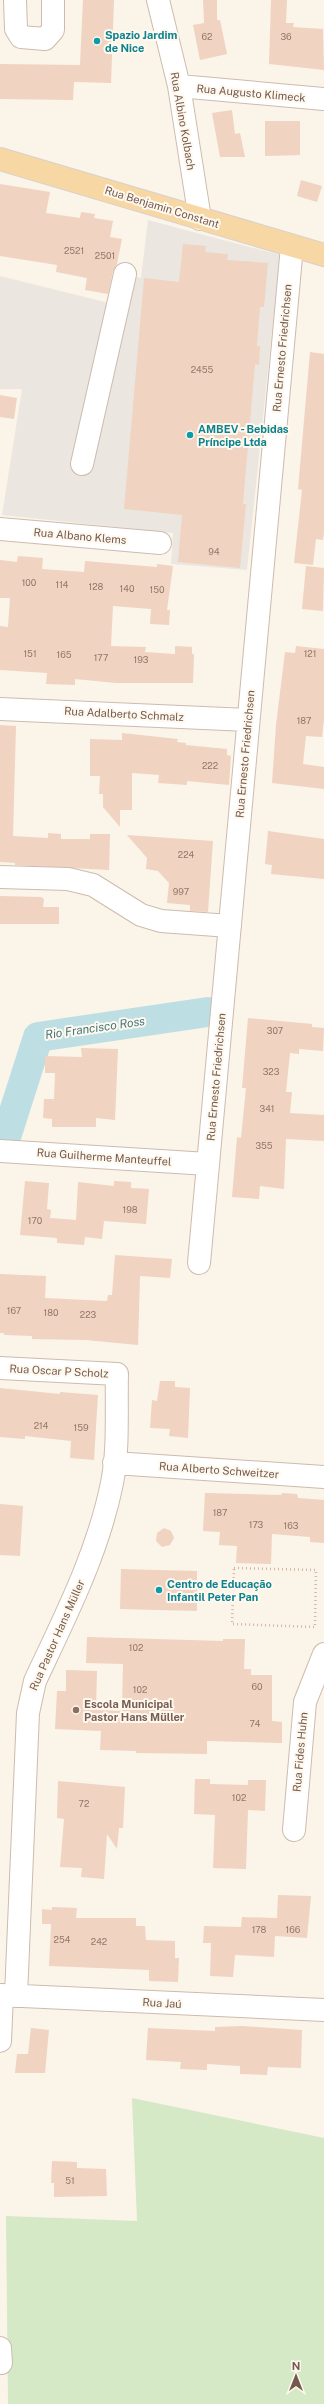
<svg xmlns="http://www.w3.org/2000/svg" width="324" height="2404" font-family="'Public Sans',sans-serif">
  <style>
    .industrial { fill: #ece6e1 }
    .green { fill: #d5e9c6 }
    .lines { fill: none; stroke-linecap: round; stroke-linejoin: round }
    .river { stroke: #bddfe4; stroke-width: 30 }
    .building { fill: #f0d3c0 }
    .minor-casing { stroke: #cdbbae; stroke-width: 24 }
    .major-casing { stroke: #d8d1cd; stroke-width: 24 }
    .path { stroke: #d5b6a3; stroke-width: 2.5; stroke-dasharray: 1 3; stroke-linecap: butt }
    .minor { stroke: #fff; stroke-width: 22 }
    .major { stroke: #f7d7a3; stroke-width: 22 }
    .culture-dot { fill: #0f9aa8; stroke: #fef8ee; stroke-width: 1.5 }
    .education-dot { fill: #8d6e63; stroke: #fef8ee; stroke-width: 1.5 }
    .labels { text-anchor: middle; stroke-width: 4; stroke-linejoin: round; paint-order: stroke }
    .number-label { font-size: 9px; fill: #93786a }
    .culture-label { font-size: 11px; font-weight: bold; fill: #0d838f; stroke: #fef8ee; text-anchor: start }
    .street-label { font-size: 11px; fill: #745a4d; stroke: #fef8ee }
    .education-label { font-size: 11px; font-weight: bold; fill: #785e54; stroke: #fef8ee; text-anchor: start }
    .water-label { font-size: 12px; font-style: italic; fill: #44777f; stroke: #fef8ee }
  </style>
  <rect width="100%" height="100%" fill="#fbf4e8"/>
  <path class="industrial" d="M 148,220 L 280,255 L 247,570 L 171,564 L 173,533 L 2,515 L 22,389 L 0,389 L 0,276 L 113,304 L 117,275 L 141,278 Z"/>
  <path class="green" d="M 132,2098 L 324,2138 L 324,2404 L 8,2404 L 6,2216 L 137,2221 Z"/>
  <g class="lines">
    <path class="river" d="M 6,1137 L 38,1037 L 208,1012"/>
  </g>
  <path class="building" d="M 83,0 L 114,0 L 111,83 L 74,82 L 73,100 L 0,99 L 0,64 L 80,65 Z
    M 203,0 L 217,0 L 217,20 L 220,20 L 227,54 L 200,60 L 193,25 L 204,23 Z
    M 271,0 L 287,0 L 286,23 L 294,23 L 293,27 L 323,29 L 324,70 L 269,64 Z
    M 232,110 L 235,134 L 240,133 L 245,157 L 220,157 L 212,113 Z
    M 265,121 L 300,121 L 300,155 L 265,156 Z
    M 301,180 L 322,186 L 317,202 L 297,196 Z
    M 0,184 L 50,192 L 46,213 L 80,218 L 81,212 L 95,214 L 94,218 L 113,221 L 110,237 L 122,239 L 117,264 L 113,271 L 108,294 L 85,290 L 87,278 L 56,272 L 57,265 L 0,256 Z
    M 183,244 L 206,246 L 205,252 L 228,254 L 227,260 L 268,263 L 264,307 L 260,307 L 257,346 L 260,346 L 259,365 L 255,364 L 243,504 L 246,504 L 240,568 L 178,562 L 182,515 L 124,509 L 144,278 L 179,282 Z
    M 310,352 L 324,354 L 324,532 L 323,540 L 316,539 L 313,565 L 294,563 L 302,490 L 298,489 Z
    M 0,395 L 17,398 L 14,419 L 0,417 Z
    M 18,556 L 43,558 L 42,569 L 84,572 L 85,561 L 157,567 L 157,564 L 173,566 L 167,610 L 170,610 L 169,625 L 150,624 L 151,609 L 113,606 L 111,646 L 146,647 L 145,652 L 175,654 L 175,646 L 192,647 L 192,654 L 194,654 L 193,683 L 116,683 L 75,679 L 75,685 L 46,684 L 47,673 L 0,670 L 0,626 L 8,627 L 10,598 L 0,598 L 0,560 L 17,562 Z
    M 306,566 L 324,568 L 323,611 L 302,609 Z
    M 296,646 L 324,649 L 324,720 L 322,737 L 306,736 L 303,764 L 324,767 L 324,789 L 272,783 L 276,725 L 285,652 L 295,653 Z
    M 0,725 L 16,726 L 13,836 L 48,838 L 48,833 L 61,834 L 61,839 L 90,839 L 90,834 L 110,834 L 109,870 L 15,865 L 15,863 L 0,862 Z
    M 122,733 L 178,739 L 177,742 L 186,743 L 186,745 L 227,749 L 227,755 L 231,756 L 229,785 L 187,781 L 187,785 L 158,783 L 159,775 L 132,773 L 132,810 L 120,810 L 120,827 L 103,807 L 103,794 L 99,794 L 100,776 L 90,776 L 90,739 L 122,740 Z
    M 268,831 L 324,839 L 324,879 L 271,874 L 272,865 L 265,864 Z
    M 127,835 L 213,841 L 208,912 L 190,911 L 190,905 L 167,903 L 169,883 L 158,871 L 146,869 L 147,858 Z
    M 0,896 L 41,897 L 44,899 L 43,907 L 59,907 L 59,924 L 0,924 Z
    M 248,1018 L 312,1024 L 312,1027 L 324,1028 L 323,1051 L 299,1049 L 299,1054 L 290,1053 L 286,1092 L 292,1092 L 290,1113 L 324,1115 L 324,1141 L 286,1139 L 284,1189 L 260,1186 L 259,1199 L 232,1197 L 237,1137 L 241,1138 L 246,1088 L 242,1088 Z
    M 81,1048 L 118,1049 L 115,1120 L 96,1118 L 96,1127 L 52,1127 L 52,1119 L 43,1118 L 44,1099 L 54,1099 L 55,1073 L 45,1073 L 45,1056 L 82,1057 Z
    M 25,1181 L 49,1183 L 47,1209 L 51,1210 L 50,1218 L 76,1220 L 78,1182 L 114,1186 L 114,1181 L 131,1182 L 131,1188 L 149,1189 L 146,1224 L 104,1221 L 102,1239 L 85,1237 L 84,1245 L 57,1243 L 57,1238 L 20,1235 Z
    M 115,1255 L 172,1259 L 170,1278 L 140,1276 L 138,1345 L 86,1340 L 32,1339 L 32,1336 L 4,1335 L 4,1333 L 0,1333 L 0,1274 L 46,1276 L 45,1298 L 107,1301 L 108,1295 L 112,1295 Z
    M 160,1381 L 175,1381 L 175,1387 L 190,1388 L 188,1438 L 169,1436 L 170,1429 L 150,1428 L 152,1400 L 157,1401 Z
    M 0,1388 L 60,1394 L 60,1392 L 98,1395 L 94,1460 L 70,1458 L 71,1441 L 25,1436 L 25,1439 L 0,1437 Z
    M 205,1493 L 281,1495 L 282,1493 L 297,1494 L 298,1498 L 324,1500 L 324,1543 L 310,1542 L 310,1537 L 272,1534 L 271,1564 L 236,1563 L 237,1546 L 219,1545 L 220,1532 L 203,1531 Z
    M 0,1504 L 23,1506 L 20,1556 L 0,1555 Z
    M 164,1528 L 171,1531 L 174,1538 L 170,1545 L 162,1547 L 156,1541 L 157,1533 Z
    M 121,1569 L 197,1571 L 197,1611 L 120,1609 Z
    M 87,1637 L 223,1641 L 223,1639 L 245,1639 L 244,1669 L 251,1669 L 251,1675 L 272,1675 L 272,1721 L 282,1722 L 282,1743 L 207,1741 L 207,1754 L 136,1753 L 136,1751 L 100,1750 L 101,1731 L 55,1729 L 57,1691 L 66,1691 L 66,1670 L 97,1671 L 96,1710 L 122,1711 L 123,1664 L 86,1663 Z
    M 195,1779 L 210,1779 L 210,1784 L 248,1785 L 248,1780 L 266,1780 L 265,1811 L 248,1810 L 246,1869 L 213,1868 L 215,1815 L 194,1814 Z
    M 58,1781 L 125,1787 L 123,1828 L 119,1828 L 117,1849 L 107,1834 L 104,1879 L 81,1877 L 82,1868 L 60,1867 L 64,1819 L 57,1818 Z
    M 278,1895 L 311,1896 L 307,1938 L 275,1936 L 274,1957 L 235,1955 L 233,1977 L 210,1976 L 211,1943 L 203,1943 L 204,1926 L 241,1927 L 242,1917 L 277,1918 Z
    M 52,1907 L 77,1908 L 76,1918 L 136,1918 L 136,1926 L 145,1926 L 146,1940 L 175,1941 L 175,1958 L 179,1958 L 178,1982 L 149,1981 L 149,1970 L 49,1966 L 51,1924 L 42,1924 L 42,1909 L 52,1910 Z
    M 242,2026 L 302,2030 L 301,2068 L 268,2067 L 267,2075 L 240,2074 L 240,2066 L 207,2064 L 207,2070 L 180,2069 L 181,2062 L 146,2060 L 148,2028 L 215,2031 L 215,2027 Z
    M 31,2028 L 49,2030 L 45,2073 L 15,2073 L 17,2054 L 28,2054 Z
    M 52,2161 L 77,2162 L 77,2168 L 106,2169 L 107,2196 L 54,2197 L 54,2183 L 51,2183 Z"/>
  <g class="lines">
    <g class="minor-casing">
      <path id="minor" d="M 15,0 L 16,29 L 21,37 L 45,39 L 53,30 L 53,0
        M 158,0 L 179,86 L 200,219
        M 179,86 L 324,99
        M 82,464 L 125,274
        M 0,529 L 160,543
        M 0,709 L 248,720
        M 0,877 L 68,879 L 93,885 L 141,915 L 161,921 L 230,926
        M 0,1151 L 208,1164
        M 199,1263 L 292,246
        M 0,1368 L 117,1374 C 116,1410 119,1448 112,1483 C 98,1553 65,1617 35,1681 L 28,1713 L 16,1996
        M 114,1463 L 324,1477
        M 294,1830 L 305,1702 L 324,1654
        M 0,1995 L 324,2010
        M 0,2041 L 2,1995
        M 0,2348 L 1,2363"/>
    </g>
    <g class="major-casing">
      <path id="major" d="M 0,159 L 324,255"/>
    </g>
    <path class="path" d="M 234,1568 L 316,1570 L 315,1627 L 232,1624 Z"/>
    <use href="#minor" class="minor"/>
    <use href="#major" class="major"/>
  </g>
  <g class="culture-dot">
    <circle cx="97" cy="41" r="4"/>
    <circle cx="190" cy="435" r="4"/>
    <circle cx="159" cy="1590" r="4"/>
  </g>
  <circle class="education-dot" cx="76" cy="1710" r="4"/>
  <g class="labels">
    <g class="number-label">
      <text x="207" y="40">62</text>
      <text x="286" y="40">36</text>
      <text x="74" y="254">2521</text>
      <text x="105" y="259">2501</text>
      <text x="202" y="373">2455</text>
      <text x="214" y="555">94</text>
      <text x="29" y="586">100</text>
      <text x="62" y="588">114</text>
      <text x="96" y="590">128</text>
      <text x="127" y="592">140</text>
      <text x="157" y="593">150</text>
      <text x="30" y="657">151</text>
      <text x="310" y="657">121</text>
      <text x="64" y="658">165</text>
      <text x="101" y="661">177</text>
      <text x="141" y="663">193</text>
      <text x="304" y="724">187</text>
      <text x="210" y="769">222</text>
      <text x="186" y="858">224</text>
      <text x="181" y="895">997</text>
      <text x="275" y="1034">307</text>
      <text x="271" y="1075">323</text>
      <text x="267" y="1112">341</text>
      <text x="264" y="1149">355</text>
      <text x="130" y="1213">198</text>
      <text x="35" y="1224">170</text>
      <text x="14" y="1314">167</text>
      <text x="51" y="1316">180</text>
      <text x="88" y="1318">223</text>
      <text x="41" y="1429">214</text>
      <text x="81" y="1431">159</text>
      <text x="220" y="1516">187</text>
      <text x="256" y="1528">173</text>
      <text x="291" y="1529">163</text>
      <text x="136" y="1651">102</text>
      <text x="257" y="1690">60</text>
      <text x="140" y="1693">102</text>
      <text x="255" y="1727">74</text>
      <text x="239" y="1801">102</text>
      <text x="84" y="1807">72</text>
      <text x="259" y="1933">178</text>
      <text x="293" y="1933">166</text>
      <text x="62" y="1943">254</text>
      <text x="99" y="1945">242</text>
      <text x="70" y="2184">51</text>
    </g>
    <g class="culture-label">
      <text x="105" y="39">Spazio Jardim<tspan x="105" dy="13">de Nice</tspan></text>
      <text x="198" y="433">AMBEV - Bebidas<tspan x="198" dy="13">Príncipe Ltda</tspan></text>
      <text x="167" y="1588">Centro de Educação<tspan x="167" dy="13">Infantil Peter Pan</tspan></text>
    </g>
    <g class="street-label">
      <text transform="translate(251 93) rotate(5)" y="4">Rua Augusto Klimeck</text>
      <text transform="translate(183 121) rotate(80)" y="4">Rua Albino Kolbach</text>
      <text transform="translate(162 207) rotate(17)" y="4">Rua Benjamin Constant</text>
      <text transform="translate(282 348) rotate(-85)" y="4">Rua Ernesto Friedrichsen</text>
      <text transform="translate(80 536) rotate(5)" y="4">Rua Albano Klems</text>
      <text transform="translate(124 714) rotate(3)" y="4">Rua Adalberto Schmalz</text>
      <text transform="translate(245 754) rotate(-85)" y="4">Rua Ernesto Friedrichsen</text>
      <text transform="translate(216 1077) rotate(-85)" y="4">Rua Ernesto Friedrichsen</text>
      <text transform="translate(104 1157) rotate(4)" y="4">Rua Guilherme Manteuffel</text>
      <text transform="translate(59 1371) rotate(3)" y="4">Rua Oscar P Scholz</text>
      <text transform="translate(219 1470) rotate(4)" y="4">Rua Alberto Schweitzer</text>
      <text transform="translate(57 1635) rotate(-66)" y="4">Rua Pastor Hans Müller</text>
      <text transform="translate(300 1752) rotate(-85)" y="4">Rua Fides Huhn</text>
      <text transform="translate(162 2003) rotate(3)" y="4">Rua Jaú</text>
    </g>
    <g class="education-label">
      <text x="84" y="1708">Escola Municipal<tspan x="84" dy="13">Pastor Hans Müller</tspan></text>
    </g>
    <g class="water-label">
      <text transform="translate(95 1028) rotate(-8)" y="4">Rio Francisco Ross</text>
    </g>
  </g>
  <g transform="translate(296 2376)" stroke="#fef8ee" stroke-width="3" paint-order="stroke">
  <path d="M0-3L7 15L0 10L-7 15Z" fill="#745a4d"/>
  <text y="-6" font-size="11" font-weight="bold" text-anchor="middle" fill="#745a4d">N</text>
  </g>
</svg>
